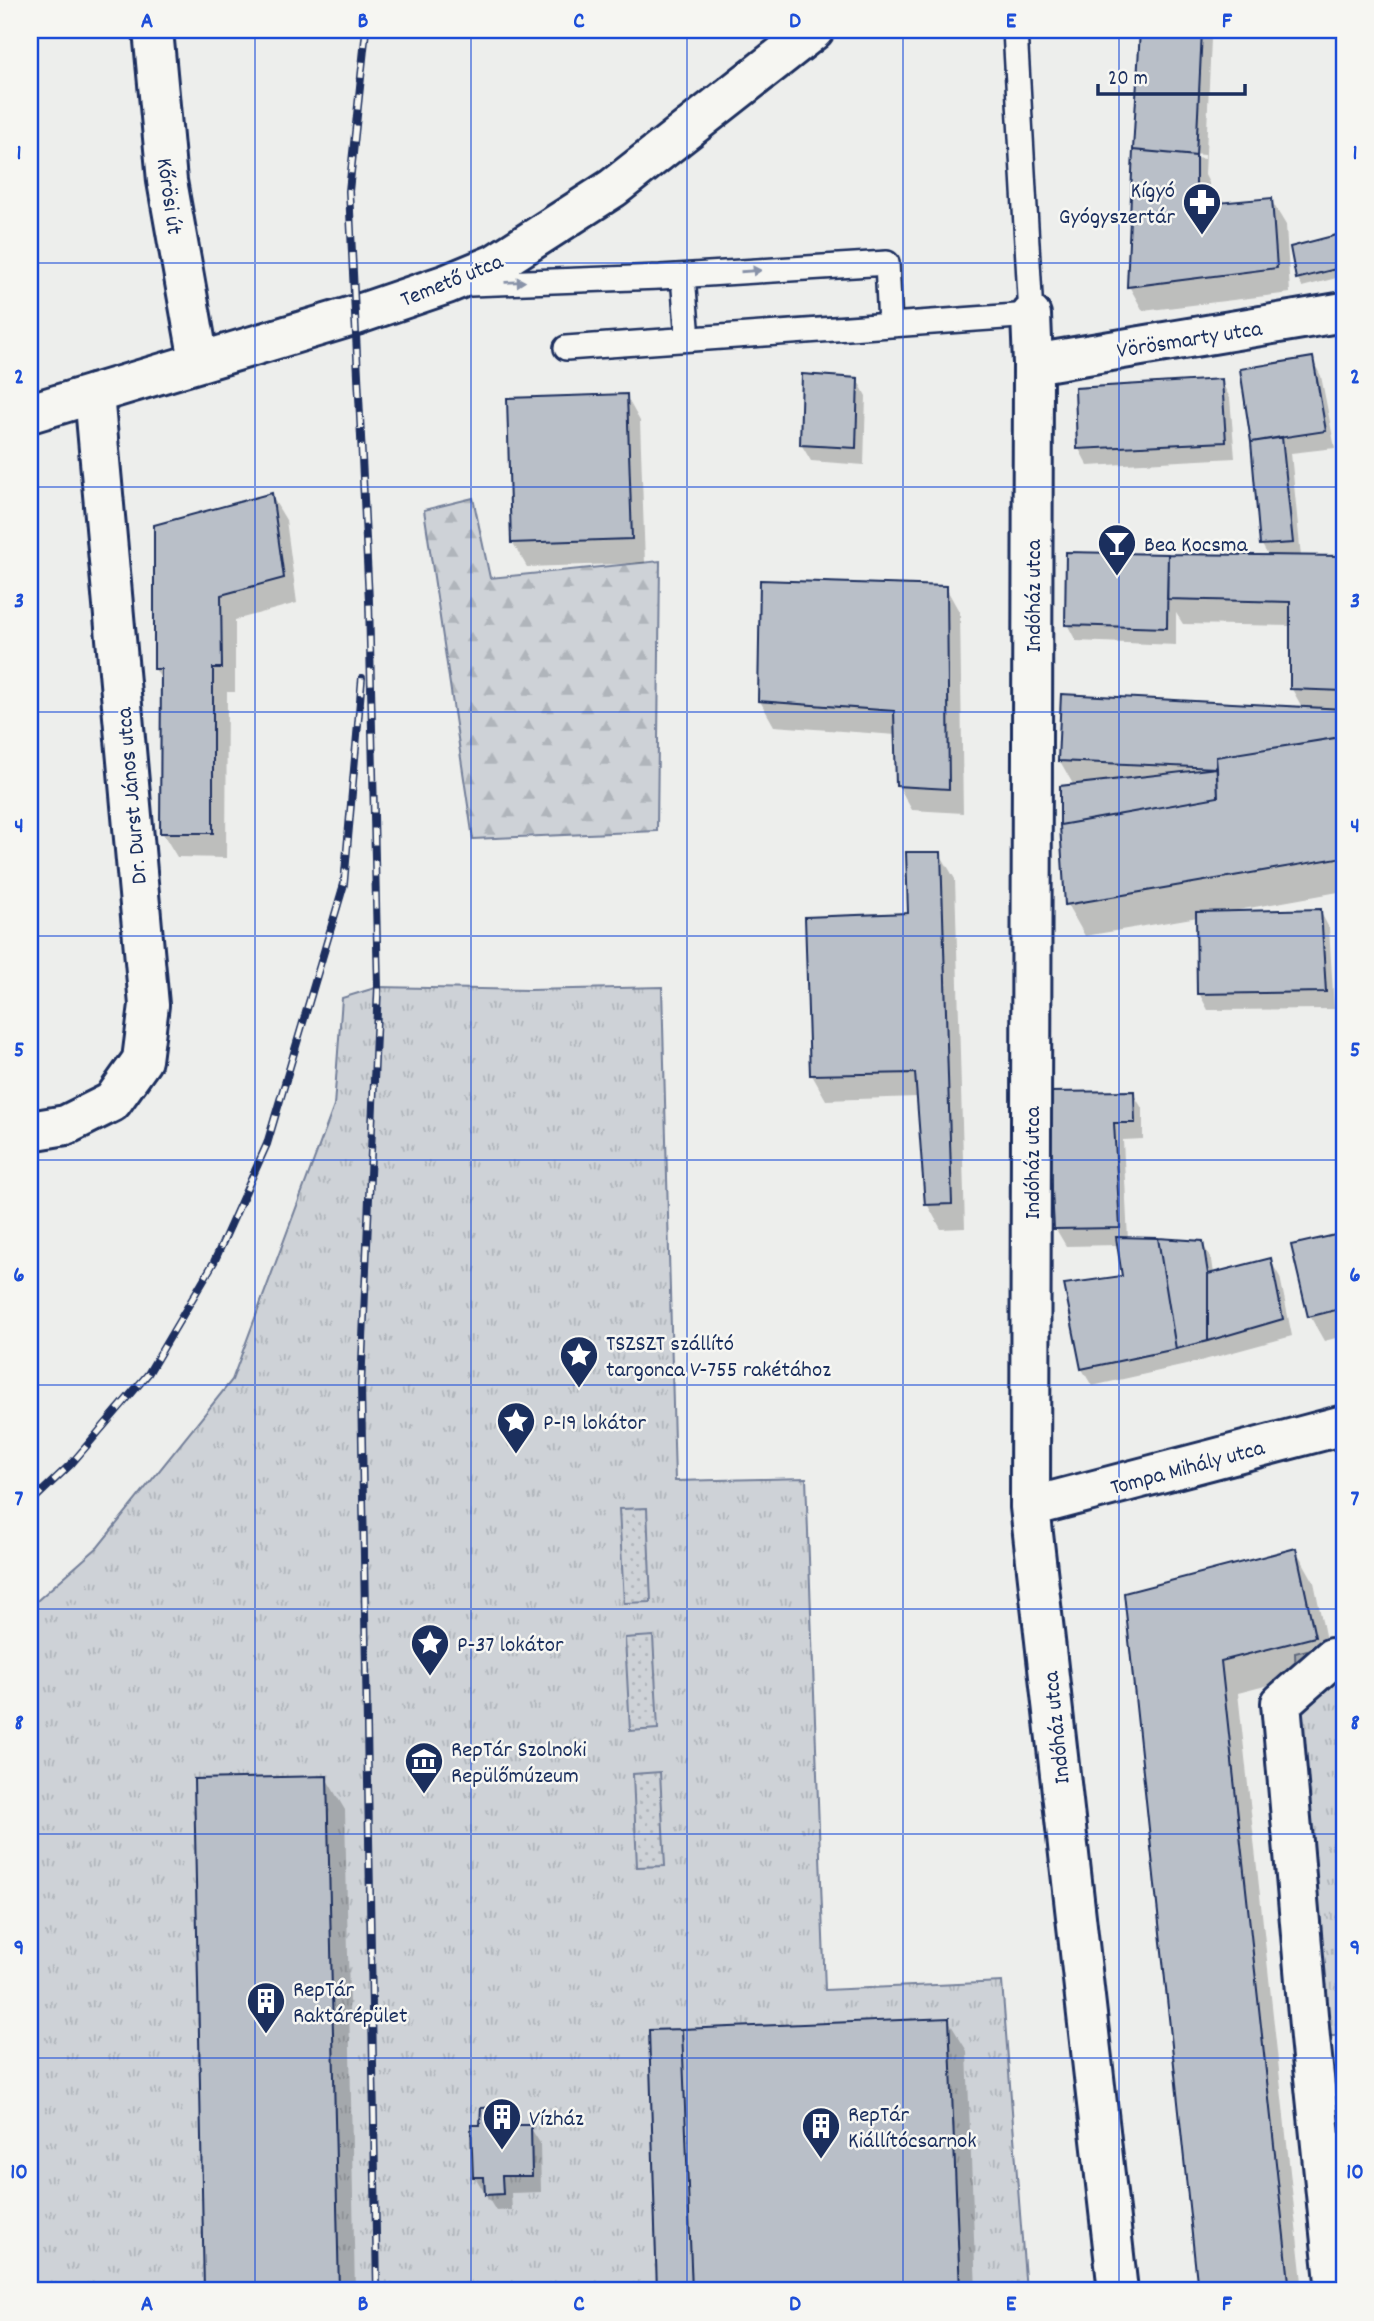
<svg xmlns="http://www.w3.org/2000/svg" width="1374" height="2321" font-family="Dekko,sans-serif">
  <style>
    .grass { fill: url(#grass-tufts); stroke: #74809a; stroke-width: 2 }
    .forest { fill: url(#forest-firs); stroke: #74809a; stroke-width: 2 }
    .garden { fill: url(#garden-dots); stroke: #74809a; stroke-width: 2 }
    .shadow { fill: #0003; fill-rule: evenodd }
    .building { fill: #b9bfc8; stroke: #1b2f5e; stroke-width: 2 }
    .lines { fill: none; stroke-linecap: round; stroke-linejoin: round }
    .service-casing { stroke: #1b2f5e; stroke-width: 28 }
    .minor-casing { stroke: #1b2f5e; stroke-width: 44 }
    .primary-casing { stroke: #1b2f5e; stroke-width: 44 }
    .service { stroke: #f6f6f2; stroke-width: 23 }
    .minor { stroke: #f6f6f2; stroke-width: 38 }
    .primary { stroke: #f6f6f2; stroke-width: 38 }
    .rail-casing { stroke: #1b2f5e; stroke-width: 8 }
    .rail { stroke: #f6f6f2; stroke-width: 5; stroke-dasharray: 16; stroke-linecap: butt }
    .oneway { fill: #8892a8 }
    .grid { fill: none; stroke: #1d4ed8; stroke-width: 2; stroke-opacity: 0.55 }
    .labels { text-anchor: middle; stroke-width: 5; stroke-linejoin: round; paint-order: stroke }
    .poi-label { font-size: 23px; fill: #1b2f5e; stroke: #f6f6f2; text-anchor: start }
    .street-label { font-size: 23px; fill: #1b2f5e; stroke: #f6f6f2 }
    .neatline { fill: none; stroke: #1d4ed8; stroke-width: 2.5 }
    .grid-label { font-size: 23px; text-anchor: middle; font-weight: bold; fill: #1d4ed8 }
  </style>
  <defs>
    <pattern id="grass-tufts" width="24" height="20" patternUnits="userSpaceOnUse" patternTransform="scale(1.75)"><rect width="24" height="20" fill="#ced2d7"/><path d="M3 7l-1-3M5 7V3M7 7l1-3M15 17l-1-3M17 17v-4M19 17l1-3" fill="none" stroke="#b0b5bb"/></pattern>
    <pattern id="forest-firs" width="22" height="20" patternUnits="userSpaceOnUse" patternTransform="scale(1.75)"><rect width="22" height="20" fill="#ced2d7"/><path d="M5 1l3.5 6h-7zM16 11l3.5 6h-7z" fill="#b0b5bb"/></pattern>
    <pattern id="garden-dots" width="8" height="8" patternUnits="userSpaceOnUse" patternTransform="scale(1.75)"><rect width="8" height="8" fill="#ced2d7"/><path d="M2 2h.1M6 6h.1" fill="none" stroke="#b0b5bb" stroke-width="1.8" stroke-linecap="round"/></pattern>
  </defs>
  <rect width="100%" height="100%" fill="#edeeec"/>
  <filter id="ink" filterUnits="userSpaceOnUse"><feTurbulence type="fractalNoise" baseFrequency=".0143" numOctaves="2"/><feDisplacementMap in="SourceGraphic" scale="14" xChannelSelector="R" yChannelSelector="G"/><feConvolveMatrix kernelMatrix="1 2 1 2 8 2 1 2 1" color-interpolation-filters="sRGB"/></filter>
  <g filter="url(#ink)">
    <path class="grass" d="M 378,987 L 529,990 L 662,987 L 675,1481 L 806,1478 L 825,1990 L 1002,1982 L 1026,2291 L 30,2291 L 30,1607 L 98,1547 L 232,1380 L 334,1106 L 342,998 Z
      M 1344,1641 L 1344,2035 L 1310,2038 L 1295,1653 Z"/>
    <path class="forest" d="M 473,498 L 490,578 L 660,561 L 657,831 L 473,839 L 424,510 Z"/>
    <path class="garden" d="M 647,1508 L 651,1602 L 624,1603 L 619,1509 Z
      M 653,1636 L 658,1729 L 630,1731 L 625,1638 Z
      M 660,1772 L 665,1866 L 637,1867 L 633,1774 Z"/>
    <path class="shadow" d="M 1141,30 L 1206,30 L 1211,39 L 1205,175 L 1209,183 L 1209,205 L 1271,200 L 1286,225 L 1290,293 L 1143,311 L 1129,286 ZM 1143,150 L 1205,155 L 1205,159 L 1143,153 Z
      M 1344,235 L 1344,276 L 1302,287 L 1298,279 L 1292,249 Z
      M 1312,359 L 1321,376 L 1335,448 L 1291,453 L 1301,557 L 1344,558 L 1344,891 L 1232,911 L 1232,913 L 1320,911 L 1329,928 L 1334,1009 L 1208,1010 L 1199,993 L 1198,917 L 1085,936 L 1067,904 L 1074,786 L 1060,761 L 1303,709 L 1292,689 L 1292,626 L 1183,624 L 1176,613 L 1176,645 L 1076,641 L 1067,624 L 1269,557 L 1262,545 L 1253,442 Z
      M 857,379 L 866,396 L 864,465 L 811,461 L 801,444 Z
      M 1221,381 L 1230,398 L 1235,458 L 1088,466 L 1079,449 L 1077,390 Z
      M 626,396 L 640,421 L 645,563 L 527,567 L 513,543 Z
      M 271,495 L 286,520 L 297,603 L 235,620 L 235,692 L 227,692 L 226,858 L 177,857 L 162,832 L 163,682 L 155,669 Z
      M 946,588 L 960,613 L 963,813 L 912,810 L 898,785 L 896,735 L 774,726 L 760,701 Z
      M 940,854 L 955,879 L 965,1228 L 941,1229 L 927,1204 L 918,1097 L 826,1100 L 812,1075 L 910,914 Z
      M 1049,1093 L 1133,1093 L 1143,1110 L 1143,1139 L 1123,1140 L 1128,1240 L 1202,1243 L 1212,1260 L 1214,1274 L 1270,1260 L 1280,1277 L 1292,1336 L 1186,1365 L 1092,1386 L 1082,1369 L 1067,1286 L 1124,1277 L 1119,1245 L 1066,1246 L 1056,1229 Z
      M 1344,1235 L 1344,1336 L 1324,1341 L 1310,1316 L 1293,1247 Z
      M 1296,1550 L 1314,1582 L 1332,1669 L 1238,1693 L 1303,2291 L 1200,2291 L 1126,1594 Z
      M 326,1778 L 345,1810 L 355,2291 L 206,2291 L 196,1781 Z
      M 948,2020 L 967,2051 L 976,2291 L 659,2291 L 650,2032 Z
      M 498,2109 L 508,2127 L 530,2127 L 540,2143 L 541,2192 L 511,2193 L 512,2210 L 496,2211 L 475,2177 L 482,2127 Z"/>
    <path class="building" d="M 1140,30 L 1202,30 L 1196,156 L 1133,150 Z
      M 1133,150 L 1196,156 L 1196,205 L 1272,198 L 1277,268 L 1127,287 Z
      M 1344,233 L 1344,267 L 1296,279 L 1290,247 Z
      M 1313,357 L 1326,431 L 1251,442 L 1240,369 Z
      M 802,374 L 858,378 L 856,448 L 800,445 Z
      M 1222,379 L 1226,442 L 1077,449 L 1075,388 Z
      M 627,394 L 632,539 L 511,543 L 507,398 Z
      M 1282,437 L 1293,543 L 1260,545 L 1251,442 Z
      M 272,493 L 284,578 L 221,595 L 222,668 L 213,668 L 213,833 L 160,833 L 161,669 L 154,669 L 154,525 Z
      M 1066,552 L 1168,554 L 1167,628 L 1065,625 Z
      M 1168,554 L 1344,556 L 1344,691 L 1290,689 L 1290,602 L 1167,599 Z
      M 760,580 L 947,586 L 949,789 L 896,786 L 894,711 L 758,701 Z
      M 1061,694 L 1344,709 L 1344,730 L 1341,737 L 1216,757 L 1217,768 L 1058,761 Z
      M 1341,737 L 1344,777 L 1344,857 L 1065,905 L 1060,825 L 1218,797 L 1216,757 Z
      M 1217,768 L 1218,797 L 1060,825 L 1060,786 Z
      M 906,852 L 941,852 L 952,1204 L 925,1205 L 915,1073 L 810,1075 L 805,917 L 908,913 Z
      M 1321,909 L 1326,992 L 1197,994 L 1196,912 Z
      M 1134,1091 L 1135,1123 L 1114,1123 L 1120,1228 L 1054,1229 L 1047,1092 Z
      M 1344,1233 L 1344,1308 L 1308,1317 L 1291,1245 Z
      M 1116,1237 L 1158,1238 L 1176,1349 L 1081,1369 L 1064,1284 L 1122,1276 Z
      M 1158,1238 L 1203,1241 L 1208,1274 L 1208,1341 L 1176,1349 Z
      M 1271,1258 L 1283,1319 L 1208,1341 L 1208,1274 Z
      M 1296,1548 L 1315,1637 L 1221,1661 L 1290,2291 L 1198,2291 L 1124,1593 Z
      M 327,1776 L 339,2291 L 204,2291 L 194,1779 Z
      M 949,2018 L 960,2291 L 692,2291 L 682,2029 Z
      M 682,2029 L 692,2291 L 657,2291 L 649,2030 Z
      M 499,2107 L 500,2125 L 531,2125 L 532,2176 L 502,2176 L 503,2194 L 485,2195 L 484,2177 L 473,2177 L 471,2125 L 480,2125 L 481,2108 Z"/>
    <g class="lines">
      <g class="service-casing">
        <path id="service" d="M 683,276 L 688,339
          M 470,284 L 660,277 L 887,263 L 890,325
          M 566,348 L 1031,315 L 1015,30"/>
      </g>
      <g class="minor-casing">
        <path id="minor" d="M 153,30 L 167,181 L 199,361
          M 1031,315 L 1033,364 L 1030,1507 L 1118,2291
          M 1033,364 L 1344,312
          M 30,1131 L 66,1125 L 112,1102 L 142,1060 L 149,1005 L 94,394
          M 1030,1507 L 1344,1425
          M 1332,1658 L 1281,1703 L 1310,2038 L 1336,2291"/>
      </g>
      <g class="primary-casing">
        <path id="primary" d="M 30,413 L 356,315 L 447,284 L 495,264 L 613,188 L 814,30"/>
      </g>
      <use href="#service" class="service"/>
      <use href="#minor" class="minor"/>
      <use href="#primary" class="primary"/>
      <g class="rail-casing">
        <path id="rail" d="M 366,30 L 349,191 L 369,601 L 378,987 L 361,1386 L 377,2291
          M 30,1503 L 72,1463 L 148,1374 L 214,1262 L 267,1144 L 344,884 L 362,678"/>
      </g>
      <use href="#rail" class="rail"/>
    </g>
    <defs><path id="oneway-solid" d="M-6-.8H1V-3.2L6.5 0L1 3.2V.8H-6Z" transform="scale(1.75)"/></defs>
    <g class="oneway">
      <use href="#oneway-solid" transform="translate(751 271) rotate(-4)"/>
      <use href="#oneway-solid" transform="translate(515 282) rotate(-2)"/>
    </g>
  </g>
  <path class="grid" d="M 255,30 L 255,2291M 471,30 L 471,2291M 687,30 L 687,2291M 903,30 L 903,2291M 1119,30 L 1119,2291M 30,263 L 1344,263M 30,487 L 1344,487M 30,712 L 1344,712M 30,936 L 1344,936M 30,1160 L 1344,1160M 30,1385 L 1344,1385M 30,1609 L 1344,1609M 30,1834 L 1344,1834M 30,2058 L 1344,2058"/>
  <defs>
    <g id="pharmacy-pin" transform="scale(2.0125)"><path d="M0 17L-7.5 6A9.5 9.5 0 1 1 7.5 6Z" fill="#1b2f5e" stroke="#f6f6f2"/><path d="M-2-6h4v4h4v4h-4v4h-4v-4h-4v-4h4Z" fill="#fff"/></g>
    <g id="bar-pin" transform="scale(2.0125)"><path d="M0 17L-7.5 6A9.5 9.5 0 1 1 7.5 6Z" fill="#1b2f5e" stroke="#f6f6f2"/><path d="M-6-5H6L.8 .8V4.5H3.5V6h-7V4.5H-.8V.8Z" fill="#fff"/></g>
    <g id="sight-pin" transform="scale(2.0125)"><path d="M0 17L-7.5 6A9.5 9.5 0 1 1 7.5 6Z" fill="#1b2f5e" stroke="#f6f6f2"/><path d="M0-6L1.8-2.2L6-1.7L2.9 1.2L3.7 5.4L0 3.3L-3.7 5.4L-2.9 1.2L-6-1.7L-1.8-2.2Z" fill="#fff"/></g>
    <g id="museum-pin" transform="scale(2.0125)"><path d="M0 17L-7.5 6A9.5 9.5 0 1 1 7.5 6Z" fill="#1b2f5e" stroke="#f6f6f2"/><path d="M0-6L6-3V-2H-6V-3ZM-5-1h2V3h-2ZM-1-1h2V3h-2ZM3-1h2V3H3ZM-6 4H6V6H-6Z" fill="#fff"/></g>
    <g id="building-pin" transform="scale(2.0125)"><path d="M0 17L-7.5 6A9.5 9.5 0 1 1 7.5 6Z" fill="#1b2f5e" stroke="#f6f6f2"/><path d="M-4-6H4V6H1V3H-1V6H-4ZM-2.5-4.3h1.7v1.8h-1.7ZM.8-4.3h1.7v1.8H.8ZM-2.5-1h1.7V.8h-1.7ZM.8-1h1.7V.8H.8Z" fill="#fff"/></g>
  </defs>
  <g fill-rule="evenodd">
    <use href="#pharmacy-pin" x="1202" y="202"/>
    <use href="#bar-pin" x="1117" y="543"/>
    <use href="#sight-pin" x="579" y="1355"/>
    <use href="#sight-pin" x="516" y="1421"/>
    <use href="#sight-pin" x="430" y="1643"/>
    <use href="#museum-pin" x="424" y="1761"/>
    <use href="#building-pin" x="266" y="2001"/>
    <use href="#building-pin" x="502" y="2117"/>
    <use href="#building-pin" x="821" y="2126"/>
  </g>
  <g class="labels">
    <g class="poi-label">
      <text x="1175" y="197" text-anchor="end">Kígyó<tspan x="1175" dy="26">Gyógyszertár</tspan></text>
      <text x="1144" y="551">Bea Kocsma</text>
      <text x="606" y="1350">TSZSZT szállító<tspan x="606" dy="26">targonca V-755 rakétához</tspan></text>
      <text x="543" y="1429">P-19 lokátor</text>
      <text x="457" y="1651">P-37 lokátor</text>
      <text x="451" y="1756">RepTár Szolnoki<tspan x="451" dy="26">Repülőmúzeum</tspan></text>
      <text x="293" y="1996">RepTár<tspan x="293" dy="26">Raktárépület</tspan></text>
      <text x="848" y="2121">RepTár<tspan x="848" dy="26">Kiállítócsarnok</tspan></text>
      <text x="529" y="2125">Vízház</text>
    </g>
    <g class="street-label">
      <text transform="translate(171 196) rotate(82)" y="8">Kőrösi út</text>
      <text transform="translate(451 279) rotate(-22)" y="8">Temető utca</text>
      <text transform="translate(1189 338) rotate(-9)" y="8">Vörösmarty utca</text>
      <text transform="translate(1032 596) rotate(-90)" y="8">Indóház utca</text>
      <text transform="translate(130 796) rotate(-95)" y="8">Dr. Durst János utca</text>
      <text transform="translate(1031 1163) rotate(-90)" y="8">Indóház utca</text>
      <text transform="translate(1187 1466) rotate(-15)" y="8">Tompa Mihály utca</text>
      <text transform="translate(1055 1728) rotate(-96)" y="8">Indóház utca</text>
    </g>
  </g>
  <rect width="1374" height="2321" fill="none" stroke="#f6f6f2" stroke-width="77"/>
  <path d="M1098 84v10h147v-10" fill="none" stroke="#1b2f5e" stroke-width="3.5"/>
  <text x="1108" y="84" font-size="21" fill="#1b2f5e" stroke="#f6f6f2" stroke-width="5" paint-order="stroke">20 m</text>
  <rect x="38" y="38" width="1298" height="2244" class="neatline"/>
  <g class="grid-label">
    <text x="147" y="27">A</text>
    <text x="363" y="27">B</text>
    <text x="579" y="27">C</text>
    <text x="795" y="27">D</text>
    <text x="1011" y="27">E</text>
    <text x="1227" y="27">F</text>
    <text x="19" y="159">1</text>
    <text x="1355" y="159">1</text>
    <text x="19" y="383">2</text>
    <text x="1355" y="383">2</text>
    <text x="19" y="607">3</text>
    <text x="1355" y="607">3</text>
    <text x="19" y="832">4</text>
    <text x="1355" y="832">4</text>
    <text x="19" y="1056">5</text>
    <text x="1355" y="1056">5</text>
    <text x="19" y="1281">6</text>
    <text x="1355" y="1281">6</text>
    <text x="19" y="1505">7</text>
    <text x="1355" y="1505">7</text>
    <text x="19" y="1729">8</text>
    <text x="1355" y="1729">8</text>
    <text x="19" y="1954">9</text>
    <text x="1355" y="1954">9</text>
    <text x="19" y="2178">10</text>
    <text x="1355" y="2178">10</text>
    <text x="147" y="2310">A</text>
    <text x="363" y="2310">B</text>
    <text x="579" y="2310">C</text>
    <text x="795" y="2310">D</text>
    <text x="1011" y="2310">E</text>
    <text x="1227" y="2310">F</text>
  </g>
</svg>
